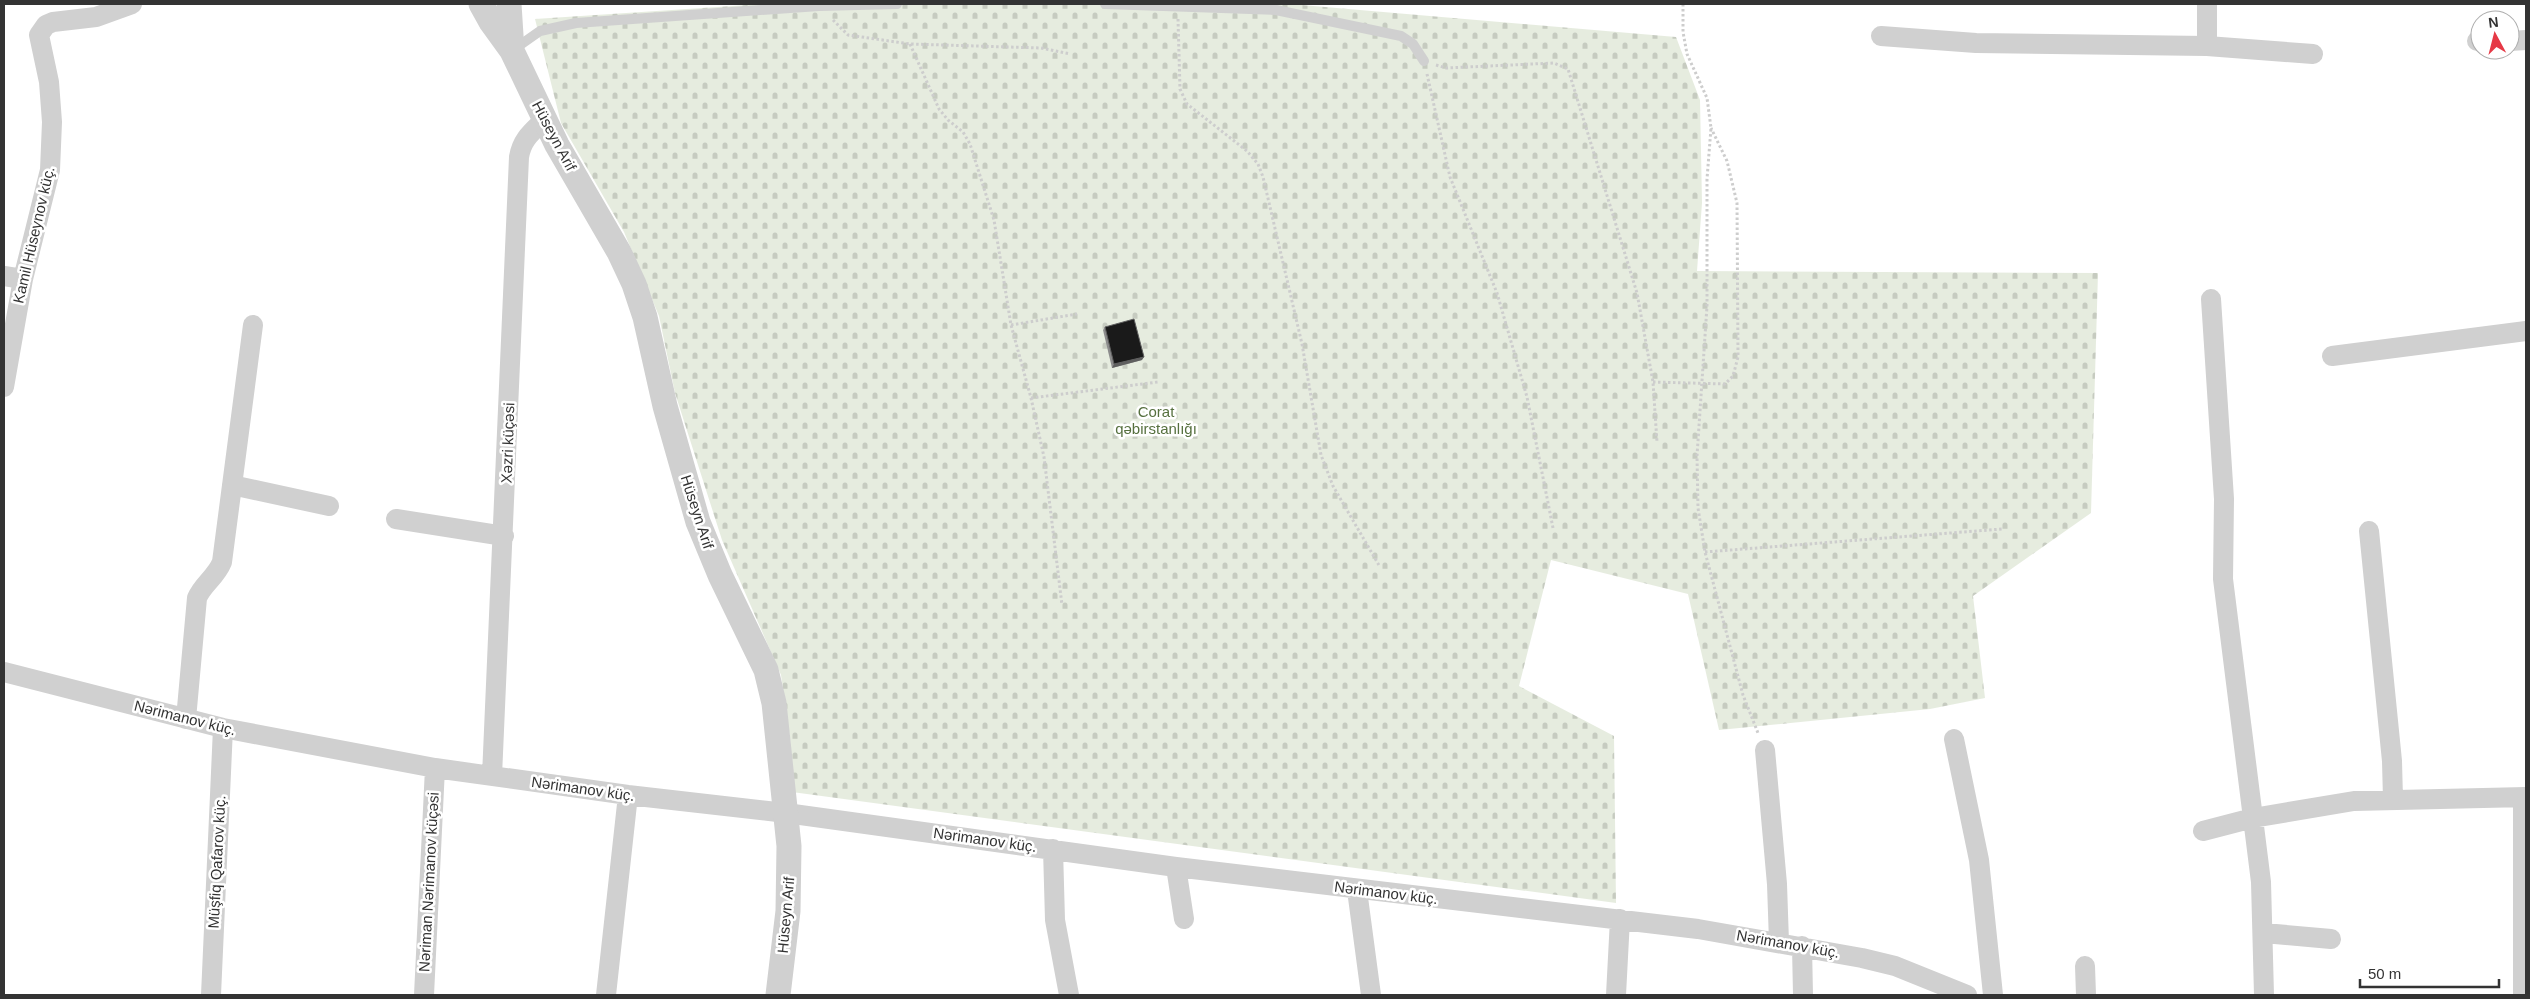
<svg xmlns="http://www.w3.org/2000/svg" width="2530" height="999" font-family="Helvetica,sans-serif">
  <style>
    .cemetery { fill: url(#cemetery-stones) }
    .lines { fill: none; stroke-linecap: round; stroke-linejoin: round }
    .path { stroke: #cdcdcd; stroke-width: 3; stroke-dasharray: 2.5 2.5; stroke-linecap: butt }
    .service { stroke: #d0d0d0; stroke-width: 10 }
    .minor { stroke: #d0d0d0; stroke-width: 20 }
    .tertiary { stroke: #d0d0d0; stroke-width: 25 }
    .wall { fill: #8c8c8c }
    .shaded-wall { fill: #5f5f5f }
    .building { fill: #1a1a1a; stroke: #5f5f5f }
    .labels { text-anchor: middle; stroke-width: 5; stroke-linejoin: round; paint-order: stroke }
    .street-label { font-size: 15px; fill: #333; stroke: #fff }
    .park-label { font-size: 15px; fill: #56703f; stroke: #fff }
  </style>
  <defs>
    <pattern id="cemetery-stones" width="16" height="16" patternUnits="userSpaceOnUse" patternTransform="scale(1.25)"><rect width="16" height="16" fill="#e6ecdf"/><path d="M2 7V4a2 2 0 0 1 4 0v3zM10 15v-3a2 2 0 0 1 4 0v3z" fill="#c6cbc0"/></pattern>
  </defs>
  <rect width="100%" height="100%" fill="#fff"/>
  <path class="cemetery" d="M 763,4 L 1290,4 L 1676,37 L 1700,100 L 1702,203 L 1697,271 L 2098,273 L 2091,513 L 1973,596 L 1985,698 L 1930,709 L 1719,730 L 1688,594 L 1551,560 L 1519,686 L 1614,736 L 1616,903 L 792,792 L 790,738 L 781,675 L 722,540 L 675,393 L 659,316 L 624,232 L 561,123 L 535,19 Z"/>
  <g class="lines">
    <path class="path" d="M 1683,4 L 1683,32 L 1687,54 L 1707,98 L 1711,128 L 1707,179 L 1707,306 L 1697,456 L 1698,508 L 1705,552 L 1743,695 L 1758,733
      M 1178,19 L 1180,89 L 1187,104 L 1247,151 L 1258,164 L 1263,177 L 1302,344 L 1321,455 L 1333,486 L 1380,567
      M 833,20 L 848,35 L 910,44 L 1041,48 L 1070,54
      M 910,44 L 939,109 L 948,120 L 963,132 L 970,144 L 994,220 L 1011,325 L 1031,398 L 1044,457 L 1062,605
      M 1436,65 L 1446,68 L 1554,63 L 1568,69 L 1637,293 L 1653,382 L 1657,442
      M 1427,74 L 1450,177 L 1497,293 L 1527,397 L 1553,528
      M 1011,325 L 1077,314
      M 1653,382 L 1725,384 L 1733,376 L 1738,357 L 1737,203 L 1727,161 L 1711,128
      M 1031,398 L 1158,382
      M 1705,552 L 2002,529"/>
    <path class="service" d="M 1105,4 L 1276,10 L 1401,36 L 1413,44 L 1424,61
      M 513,50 L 540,31 L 576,23 L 819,6 L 897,4"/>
    <path class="minor" d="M 2207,4 L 2207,46 L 2313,54
      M 1881,36 L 1976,43 L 2207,46
      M 2477,41 L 2480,41
      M 2510,41 L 2526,40
      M 4,276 L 23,279
      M 2211,299 L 2224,499 L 2223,579 L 2261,882 L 2264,995
      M 2332,356 L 2526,331
      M 4,387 L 23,279 L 50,170 L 52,122 L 49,82 L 39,35 L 46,25 L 53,22 L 96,17 L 132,4
      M 232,485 L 329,506
      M 396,519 L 504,536
      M 2369,531 L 2392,761 L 2393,799
      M 4,672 L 223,728 L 435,768 L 628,795 L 786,813 L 1176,867 L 1698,929 L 1862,958 L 1895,966 L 1967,995
      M 186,719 L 197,598 C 203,584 216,577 222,562 L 253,325
      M 1954,739 L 1979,860 L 1993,995
      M 1765,750 L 1777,884 L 1779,942
      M 492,776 L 519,157 C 522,139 532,132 544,120
      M 2203,831 L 2253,818 L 2354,801 L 2526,797
      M 1053,849 L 1055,920 L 1069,995
      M 1176,867 L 1184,919
      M 1357,890 L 1371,995
      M 2264,933 L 2331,939
      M 1802,946 L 1803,995
      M 2085,966 L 2086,995
      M 211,995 L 223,728
      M 424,995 L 435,768
      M 606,995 L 628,795
      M 1616,995 L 1620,919
      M 2523,995 L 2523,797"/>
    <path class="tertiary" d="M 481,4 L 491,22 L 512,51 L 557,145 L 619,252 L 634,284 L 645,317 L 665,406 L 698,522 L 720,575 L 766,670 L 774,703 L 789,846 L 788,911 L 778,995
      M 509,4 L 512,51"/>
  </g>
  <path class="wall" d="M 1105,327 L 1142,360 L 1112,368 L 1103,330 Z"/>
  <path class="shaded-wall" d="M 1144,357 L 1142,360 L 1112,368 L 1114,364 Z"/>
  <path class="building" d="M 1134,319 L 1144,357 L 1114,364 L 1105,327 Z"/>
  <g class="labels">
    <g class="street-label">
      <text transform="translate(554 136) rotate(62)" y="5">Hüseyn Arif</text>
      <text transform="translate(34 235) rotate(-77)" y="5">Kamil Hüseynov küç.</text>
      <text transform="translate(508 443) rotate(-88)" y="5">Xəzri küçəsi</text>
      <text transform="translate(697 512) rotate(72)" y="5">Hüseyn Arif</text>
      <text transform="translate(185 718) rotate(14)" y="5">Nərimanov küç.</text>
      <text transform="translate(583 789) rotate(8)" y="5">Nərimanov küç.</text>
      <text transform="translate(985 840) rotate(8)" y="5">Nərimanov küç.</text>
      <text transform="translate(217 862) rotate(-87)" y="5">Müşfiq Qafarov küç.</text>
      <text transform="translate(429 882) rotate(-87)" y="5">Nəriman Nərimanov küçəsi</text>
      <text transform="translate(1386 893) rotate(7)" y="5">Nərimanov küç.</text>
      <text transform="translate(786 915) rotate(-85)" y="5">Hüseyn Arif</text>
      <text transform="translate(1788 944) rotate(10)" y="5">Nərimanov küç.</text>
    </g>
    <g class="park-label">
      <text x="1156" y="417">Corat<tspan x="1156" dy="17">qəbirstanlığı</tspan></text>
    </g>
  </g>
  <rect width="2530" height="999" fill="none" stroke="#333333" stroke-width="10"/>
  <g transform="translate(2495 35) rotate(353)"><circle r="24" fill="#ffffff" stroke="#adadad"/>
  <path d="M0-4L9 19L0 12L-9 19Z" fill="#e63946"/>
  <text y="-8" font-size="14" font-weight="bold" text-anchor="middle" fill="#333333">N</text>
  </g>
  <path d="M2360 979v8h139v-8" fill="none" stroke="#333333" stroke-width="2.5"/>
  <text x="2368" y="979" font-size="15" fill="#333333" stroke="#ffffff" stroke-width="4" paint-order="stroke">50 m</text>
</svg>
